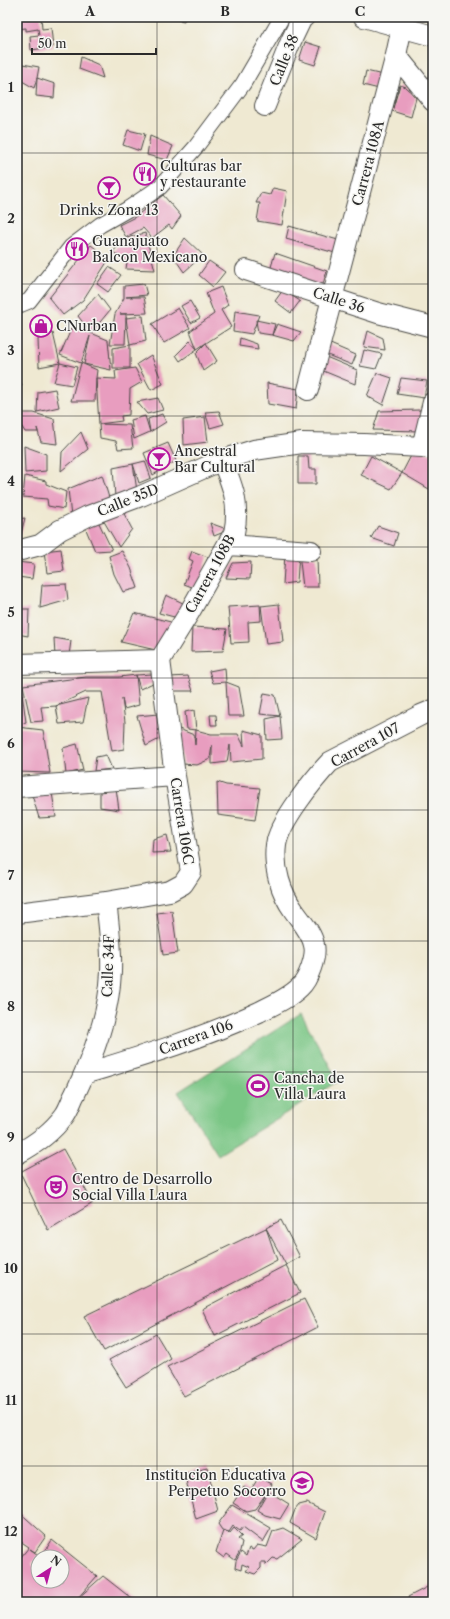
<svg xmlns="http://www.w3.org/2000/svg" width="450" height="1619" font-family="'Libre Caslon Text',serif">
  <style>
    .green { fill: #7ac685; stroke: #527858 }
    .building { fill: #e89dbf }
    .lines { fill: none; stroke-linecap: round; stroke-linejoin: round }
    .pedestrian-casing { stroke: #484844; stroke-width: 17 }
    .minor-casing { stroke: #484844; stroke-width: 22 }
    .pedestrian { stroke: #fff; stroke-width: 15 }
    .minor { stroke: #fff; stroke-width: 20 }
    .grid { fill: none; stroke: #2b2b2b; stroke-width: 1; stroke-opacity: 0.55 }
    .labels { text-anchor: middle; stroke-width: 3; stroke-linejoin: round; paint-order: stroke }
    .street-label { font-size: 14px; fill: #2b2b2b; stroke: #f6f6f2 }
    .poi-label { font-size: 14px; fill: #2b2b2b; stroke: #f6f6f2; text-anchor: start }
    .neatline { fill: none; stroke: #2b2b2b; stroke-width: 1.5 }
    .grid-label { font-size: 13px; text-anchor: middle; font-weight: bold; fill: #2b2b2b }
  </style>
  <rect width="100%" height="100%" fill="#f6f6f2"/>
  <filter id="ink" filterUnits="userSpaceOnUse"><feTurbulence type="fractalNoise" baseFrequency=".025" numOctaves="2"/><feDisplacementMap in="SourceGraphic" scale="8" xChannelSelector="R" yChannelSelector="G"/><feConvolveMatrix kernelMatrix="1 2 1 2 8 2 1 2 1" color-interpolation-filters="sRGB"/></filter>
  <filter id="wash" filterUnits="userSpaceOnUse"><feTurbulence type="fractalNoise" baseFrequency=".012" numOctaves="4" result="noise"/><feDisplacementMap in="SourceGraphic" scale="16" xChannelSelector="R" yChannelSelector="G"/><feGaussianBlur stdDeviation="0.9" result="paint"/><feColorMatrix in="noise" values="0 0 0 0 0 0 0 0 0 0 0 0 0 0 0 0 0 1.4 0 .05"/><feComposite in="paint" operator="in"/></filter>
  <g filter="url(#wash)">
    <rect width="100%" height="100%" fill="#efe9d2"/>
    <path class="green" d="M 301,1014 L 338,1081 L 218,1155 L 178,1092 Z"/>
    <g id="blocks">
      <path class="building" d="M 17,17 L 41,17 L 42,29 L 51,28 L 53,47 L 31,50 L 30,36 L 39,35 L 38,29 L 26,31 L 26,28 L 17,29 Z
        M 166,17 L 185,17 L 184,21 Z
        M 305,42 L 321,47 L 315,65 L 299,60 Z
        M 81,57 L 99,65 L 103,78 L 79,69 Z
        M 17,63 L 39,67 L 37,78 L 55,84 L 54,98 L 36,96 L 37,78 L 34,88 L 17,78 Z
        M 366,71 L 383,75 L 379,89 L 363,85 Z
        M 400,85 L 406,87 L 416,98 L 411,117 L 392,111 Z
        M 128,130 L 145,134 L 140,151 L 123,145 Z
        M 150,136 L 173,146 L 167,160 L 147,155 Z
        M 273,188 L 287,191 L 282,225 L 257,221 L 260,203 L 256,203 L 261,193 L 270,195 Z
        M 163,195 L 181,216 L 172,229 L 169,225 L 152,238 L 143,228 L 126,237 L 119,225 L 135,217 Z
        M 289,226 L 338,240 L 335,253 L 286,239 Z
        M 145,233 L 155,270 L 126,269 L 127,262 L 113,252 L 123,239 Z
        M 185,238 L 203,255 L 184,272 L 173,256 Z
        M 91,245 L 109,259 L 83,300 L 63,315 L 49,298 Z
        M 275,253 L 327,271 L 322,287 L 269,274 Z
        M 209,261 L 225,272 L 213,287 L 199,275 Z
        M 109,267 L 121,275 L 108,292 L 97,284 Z
        M 144,284 L 147,295 L 126,297 L 144,297 L 147,313 L 120,314 L 126,314 L 126,318 L 143,316 L 146,341 L 130,345 L 126,318 L 125,344 L 110,344 L 115,314 L 124,298 L 124,286 Z
        M 221,287 L 228,305 L 221,310 L 231,327 L 206,343 L 217,361 L 203,371 L 196,353 L 206,343 L 197,349 L 190,331 L 214,314 L 206,293 Z
        M 283,290 L 300,301 L 291,313 L 275,301 Z
        M 98,294 L 110,310 L 91,333 L 78,316 Z
        M 190,301 L 200,318 L 191,323 L 181,306 Z
        M 178,308 L 190,328 L 164,343 L 152,324 Z
        M 235,311 L 259,315 L 252,334 L 233,331 Z
        M 256,320 L 275,324 L 272,335 L 277,324 L 301,332 L 294,341 L 272,335 L 258,333 Z
        M 72,327 L 91,333 L 108,340 L 111,370 L 84,364 L 90,336 L 81,363 L 60,355 Z
        M 368,331 L 383,338 L 385,350 L 364,347 Z
        M 53,333 L 60,363 L 77,367 L 72,385 L 54,382 L 60,363 L 39,367 L 38,339 Z
        M 240,338 L 257,344 L 258,349 L 239,346 Z
        M 190,341 L 197,349 L 180,361 L 176,355 Z
        M 328,343 L 356,355 L 352,365 L 325,354 Z
        M 130,345 L 130,368 L 113,368 L 113,348 Z
        M 364,350 L 382,354 L 376,369 L 360,366 Z
        M 151,355 L 163,384 L 151,390 L 137,364 Z
        M 326,357 L 357,370 L 355,384 L 321,370 Z
        M 81,363 L 97,370 L 96,378 L 116,379 L 115,371 L 135,368 L 142,382 L 130,389 L 129,415 L 121,416 L 122,421 L 99,424 L 96,378 L 95,401 L 71,401 Z
        M 377,373 L 392,378 L 383,405 L 367,396 Z
        M 401,378 L 427,381 L 424,398 L 397,394 Z
        M 17,380 L 22,384 L 17,392 Z
        M 267,383 L 298,389 L 296,409 L 268,404 Z
        M 55,389 L 59,407 L 37,412 L 38,392 Z
        M 158,398 L 163,410 L 147,414 L 137,402 Z
        M 420,410 L 422,431 L 373,430 L 379,411 Z
        M 219,411 L 224,424 L 210,428 L 205,412 Z
        M 22,413 L 34,413 L 54,419 L 57,444 L 41,442 L 37,428 L 38,432 L 25,432 L 22,427 L 17,424 L 17,420 Z
        M 162,414 L 166,422 L 150,432 L 134,439 L 131,420 L 145,416 L 150,432 L 148,419 Z
        M 205,417 L 208,442 L 184,445 L 183,420 Z
        M 99,424 L 130,425 L 133,448 L 118,449 L 116,441 L 100,438 Z
        M 81,432 L 88,449 L 61,471 L 62,452 Z
        M 168,443 L 176,461 L 153,475 L 144,453 Z
        M 24,446 L 46,454 L 46,471 L 25,473 Z
        M 415,448 L 433,455 L 433,480 L 429,489 L 402,473 Z
        M 298,456 L 308,456 L 309,469 L 316,469 L 316,484 L 298,484 Z
        M 371,456 L 402,473 L 391,489 L 361,475 Z
        M 145,461 L 151,478 L 139,483 L 133,464 Z
        M 133,464 L 137,491 L 115,497 L 113,468 Z
        M 102,475 L 110,501 L 71,517 L 68,489 Z
        M 25,476 L 46,481 L 46,484 L 66,492 L 64,509 L 48,506 L 47,499 L 23,497 Z
        M 121,508 L 132,529 L 119,547 L 102,518 Z
        M 25,518 L 20,537 L 17,537 L 17,519 Z
        M 98,521 L 112,550 L 95,551 L 85,527 Z
        M 210,523 L 229,530 L 214,536 Z
        M 378,526 L 398,533 L 394,546 L 371,538 Z
        M 61,549 L 64,571 L 47,573 L 44,551 Z
        M 122,551 L 131,568 L 138,588 L 123,592 L 114,574 L 109,556 Z
        M 192,551 L 208,557 L 205,566 L 200,590 L 184,584 L 193,561 L 189,559 Z
        M 299,553 L 317,558 L 318,587 L 303,587 L 299,553 L 297,582 L 283,584 L 285,554 Z
        M 17,562 L 34,564 L 32,579 L 18,577 Z
        M 251,562 L 250,579 L 226,578 L 233,563 Z
        M 66,584 L 68,600 L 40,608 L 42,585 Z
        M 166,595 L 185,604 L 178,618 L 159,613 Z
        M 279,604 L 283,642 L 266,644 L 261,606 Z
        M 260,605 L 261,621 L 248,622 L 249,642 L 231,643 L 228,607 Z
        M 17,609 L 29,609 L 28,636 L 17,634 Z
        M 134,613 L 175,623 L 160,651 L 121,642 Z
        M 192,627 L 227,629 L 223,651 L 191,652 Z
        M 54,638 L 71,641 L 69,655 L 55,657 Z
        M 225,668 L 226,682 L 239,687 L 244,716 L 228,716 L 226,682 L 213,683 L 209,671 Z
        M 152,674 L 153,683 L 140,689 L 136,675 L 139,705 L 124,709 L 122,698 L 125,722 L 124,749 L 112,751 L 102,692 L 86,692 L 56,706 L 88,698 L 83,722 L 59,724 L 56,706 L 41,707 L 43,721 L 31,722 L 23,685 L 86,677 L 119,677 L 136,675 Z
        M 188,676 L 193,691 L 174,691 L 170,677 Z
        M 20,678 L 26,722 L 17,726 L 17,680 Z
        M 264,693 L 275,695 L 280,716 L 282,739 L 267,740 L 266,719 L 280,716 L 260,714 Z
        M 194,710 L 196,730 L 187,729 L 185,712 Z
        M 158,714 L 163,737 L 146,746 L 137,716 Z
        M 210,715 L 216,715 L 217,725 L 211,725 Z
        M 17,727 L 43,730 L 50,773 L 17,772 Z
        M 179,729 L 194,735 L 195,745 L 196,730 L 211,734 L 238,734 L 244,746 L 243,730 L 262,735 L 262,759 L 231,762 L 230,745 L 227,762 L 212,764 L 212,745 L 210,759 L 197,765 L 183,764 Z
        M 77,744 L 83,770 L 66,774 L 63,748 Z
        M 106,755 L 112,769 L 94,771 L 96,757 Z
        M 217,782 L 226,785 L 260,788 L 255,820 L 218,815 Z
        M 116,788 L 119,810 L 100,807 L 100,790 Z
        M 52,793 L 56,817 L 39,818 L 32,795 Z
        M 167,835 L 171,852 L 152,853 L 153,839 Z
        M 172,911 L 178,953 L 163,955 L 157,913 Z
        M 63,1149 L 93,1203 L 48,1230 L 20,1172 Z
        M 281,1220 L 300,1257 L 286,1265 L 266,1228 Z
        M 266,1228 L 277,1260 L 104,1351 L 84,1316 Z
        M 286,1265 L 300,1293 L 215,1336 L 202,1309 Z
        M 304,1299 L 318,1327 L 184,1396 L 167,1367 Z
        M 156,1334 L 171,1359 L 126,1387 L 109,1360 Z
        M 207,1467 L 218,1511 L 196,1519 L 184,1473 Z
        M 259,1477 L 272,1484 L 268,1491 L 289,1504 L 280,1519 L 265,1515 L 257,1510 L 268,1491 L 255,1509 L 246,1511 L 233,1503 L 244,1487 L 250,1491 Z
        M 307,1503 L 325,1512 L 316,1538 L 290,1523 L 295,1510 L 299,1505 Z
        M 232,1505 L 271,1528 L 263,1542 L 243,1527 L 240,1531 L 233,1526 L 229,1532 L 222,1530 L 218,1524 Z
        M 17,1510 L 46,1536 L 35,1552 L 30,1549 L 38,1555 L 32,1564 L 38,1570 L 38,1581 L 62,1581 L 62,1557 L 41,1557 L 52,1540 L 97,1576 L 77,1599 L 103,1576 L 136,1602 L 80,1602 L 77,1599 L 75,1602 L 17,1602 L 17,1593 L 19,1590 L 17,1587 L 17,1562 L 29,1547 L 20,1541 L 17,1545 Z
        M 234,1528 L 242,1536 L 238,1539 L 242,1542 L 240,1551 L 235,1560 L 227,1554 L 224,1558 L 216,1552 L 223,1531 L 230,1533 Z
        M 283,1528 L 302,1539 L 277,1559 L 273,1558 L 266,1565 L 266,1562 L 261,1562 L 261,1568 L 255,1574 L 246,1571 L 249,1567 L 242,1564 L 241,1570 L 235,1568 L 236,1561 L 241,1552 L 246,1556 L 249,1548 L 253,1550 L 257,1545 L 267,1547 L 273,1531 Z
        M 433,1584 L 433,1602 L 410,1602 L 408,1597 Z"/>
    </g>
  </g>
  <g filter="url(#ink)">
    <use href="#blocks" fill-opacity="0" stroke="#484844" stroke-width="1"/>
    <g class="lines">
      <g class="pedestrian-casing">
        <path id="pedestrian" d="M 17,306 L 29,301 L 71,247 L 100,225 L 128,209 L 160,187 L 195,148 L 243,84 L 282,17"/>
      </g>
      <g class="minor-casing">
        <path id="minor" d="M 364,17 L 433,36
          M 396,55 L 433,101
          M 265,106 L 291,41 L 302,18 L 304,17
          M 246,270 L 378,313 L 433,327
          M 308,390 L 396,55 L 402,27
          M 422,447 L 433,402
          M 229,545 L 311,551
          M 17,551 L 40,545 L 60,530 L 88,516 L 141,496 L 222,460 L 254,450 L 302,443 L 364,444 L 422,447 L 433,449
          M 160,660 L 189,613 L 234,533 C 240,504 233,487 222,460
          M 17,664 L 160,660
          M 17,787 L 175,776
          M 17,913 L 106,902 L 170,891 L 183,884 L 191,872 L 175,776 L 160,660
          M 84,1074 C 143,1056 203,1038 259,1012 C 273,1005 289,998 300,987 C 308,980 317,956 314,945 C 312,933 301,921 294,911 C 281,893 273,868 276,845 C 279,822 314,779 330,762 L 421,715 L 433,710
          M 17,1154 C 34,1145 52,1132 64,1116 C 69,1110 71,1101 75,1094 C 93,1056 109,1015 111,972 C 112,949 109,925 106,902"/>
      </g>
      <use href="#pedestrian" class="pedestrian"/>
      <use href="#minor" class="minor"/>
    </g>
  </g>
  <path class="grid" d="M 157,17 L 157,1602M 293,17 L 293,1602M 17,153 L 433,153M 17,284 L 433,284M 17,416 L 433,416M 17,547 L 433,547M 17,678 L 433,678M 17,810 L 433,810M 17,941 L 433,941M 17,1072 L 433,1072M 17,1203 L 433,1203M 17,1334 L 433,1334M 17,1466 L 433,1466"/>
  <defs>
    <g id="restaurant-ring" transform="scale(1.15)"><circle r="9.5" fill="#f6f6f2" stroke="#b5179e" stroke-width="1.5"/><path d="M-5-6h1v4h1v-4h1v4h1v-4h1v5L-1.5 .5V6h-2V.5L-5-1ZM5-6V6H3V1.5H1.5Q1.5-4 5-6Z" fill="#b5179e"/></g>
    <g id="bar-ring" transform="scale(1.15)"><circle r="9.5" fill="#f6f6f2" stroke="#b5179e" stroke-width="1.5"/><path d="M-6-5H6L.8 .8V4.5H3.5V6h-7V4.5H-.8V.8Z" fill="#b5179e"/></g>
    <g id="shop-ring" transform="scale(1.15)"><circle r="9.5" fill="#f6f6f2" stroke="#b5179e" stroke-width="1.5"/><path d="M-5-2.5h2.3a2.7 3.5 0 0 1 5.4 0H5L5.5 6h-11ZM-1.5-2.5h3a1.5 2.3 0 0 0-3 0Z" fill="#b5179e"/></g>
    <g id="stadium-ring" transform="scale(1.15)"><circle r="9.5" fill="#f6f6f2" stroke="#b5179e" stroke-width="1.5"/><path d="M0-5a6.5 5 0 1 0 0 10a6.5 5 0 1 0 0-10ZM-3.5-1.8h7v3.6h-7Z" fill="#b5179e"/></g>
    <g id="theatre-ring" transform="scale(1.15)"><circle r="9.5" fill="#f6f6f2" stroke="#b5179e" stroke-width="1.5"/><path d="M-5-5.5Q0-4 5-5.5V0Q5 5 0 6Q-5 5-5 0ZM-3.3-2.5H-1v1.5H-3.3ZM1-2.5H3.3v1.5H1ZM-2.8 1Q0 5.5 2.8 1Z" fill="#b5179e"/></g>
    <g id="school-ring" transform="scale(1.15)"><circle r="9.5" fill="#f6f6f2" stroke="#b5179e" stroke-width="1.5"/><path d="M0-5L7-2L0 1L-7-2ZM-4 1L0 2.5L4 1V4Q0 6-4 4Z" fill="#b5179e"/></g>
  </defs>
  <g fill-rule="evenodd">
    <use href="#restaurant-ring" x="145" y="174"/>
    <use href="#bar-ring" x="109" y="188"/>
    <use href="#restaurant-ring" x="77" y="249"/>
    <use href="#shop-ring" x="41" y="326"/>
    <use href="#bar-ring" x="159" y="459"/>
    <use href="#stadium-ring" x="258" y="1086"/>
    <use href="#theatre-ring" x="56" y="1187"/>
    <use href="#school-ring" x="302" y="1483"/>
  </g>
  <g class="labels">
    <g class="street-label">
      <text transform="translate(284 60) rotate(-68)" y="5">Calle 38</text>
      <text transform="translate(368 163) rotate(-75)" y="5">Carrera 108A</text>
      <text transform="translate(339 300) rotate(18)" y="5">Calle 36</text>
      <text transform="translate(128 500) rotate(-22)" y="5">Calle 35D</text>
      <text transform="translate(210 574) rotate(-61)" y="5">Carrera 108B</text>
      <text transform="translate(365 745) rotate(-29)" y="5">Carrera 107</text>
      <text transform="translate(182 821) rotate(81)" y="5">Carrera 106C</text>
      <text transform="translate(108 966) rotate(-88)" y="5">Calle 34F</text>
      <text transform="translate(196 1037) rotate(-20)" y="5">Carrera 106</text>
    </g>
    <g class="poi-label">
      <text x="160" y="171">Culturas bar<tspan x="160" dy="16">y restaurante</tspan></text>
      <text x="109" y="215" text-anchor="middle">Drinks Zona 13</text>
      <text x="92" y="246">Guanajuato<tspan x="92" dy="16">Balcon Mexicano</tspan></text>
      <text x="56" y="331">CNurban</text>
      <text x="174" y="456">Ancestral<tspan x="174" dy="16">Bar Cultural</tspan></text>
      <text x="274" y="1083">Cancha de<tspan x="274" dy="16">Villa Laura</tspan></text>
      <text x="72" y="1184">Centro de Desarrollo<tspan x="72" dy="16">Social Villa Laura</tspan></text>
      <text x="286" y="1480" text-anchor="end">Institucion Educativa<tspan x="286" dy="16">Perpetuo Socorro</tspan></text>
    </g>
  </g>
  <rect width="450" height="1619" fill="none" stroke="#f6f6f2" stroke-width="44"/>
  <g transform="translate(50 1569) rotate(36)"><circle r="19" fill="#f6f6f2" stroke="#a5a5a2"/>
  <path d="M0-3L7 15L0 10L-7 15Z" fill="#b5179e"/>
  <text y="-6" font-size="11" font-weight="bold" text-anchor="middle" fill="#2b2b2b">N</text>
  </g>
  <path d="M32 48v6h124v-6" fill="none" stroke="#2b2b2b" stroke-width="2"/>
  <text x="38" y="48" font-size="12" fill="#2b2b2b" stroke="#f6f6f2" stroke-width="3" paint-order="stroke">50 m</text>
  <rect x="22" y="22" width="406" height="1575" class="neatline"/>
  <g class="grid-label">
    <text x="90" y="16">A</text>
    <text x="225" y="16">B</text>
    <text x="360" y="16">C</text>
    <text x="11" y="92">1</text>
    <text x="11" y="223">2</text>
    <text x="11" y="355">3</text>
    <text x="11" y="486">4</text>
    <text x="11" y="617">5</text>
    <text x="11" y="748">6</text>
    <text x="11" y="880">7</text>
    <text x="11" y="1011">8</text>
    <text x="11" y="1142">9</text>
    <text x="11" y="1273">10</text>
    <text x="11" y="1405">11</text>
    <text x="11" y="1536">12</text>
  </g>
</svg>
